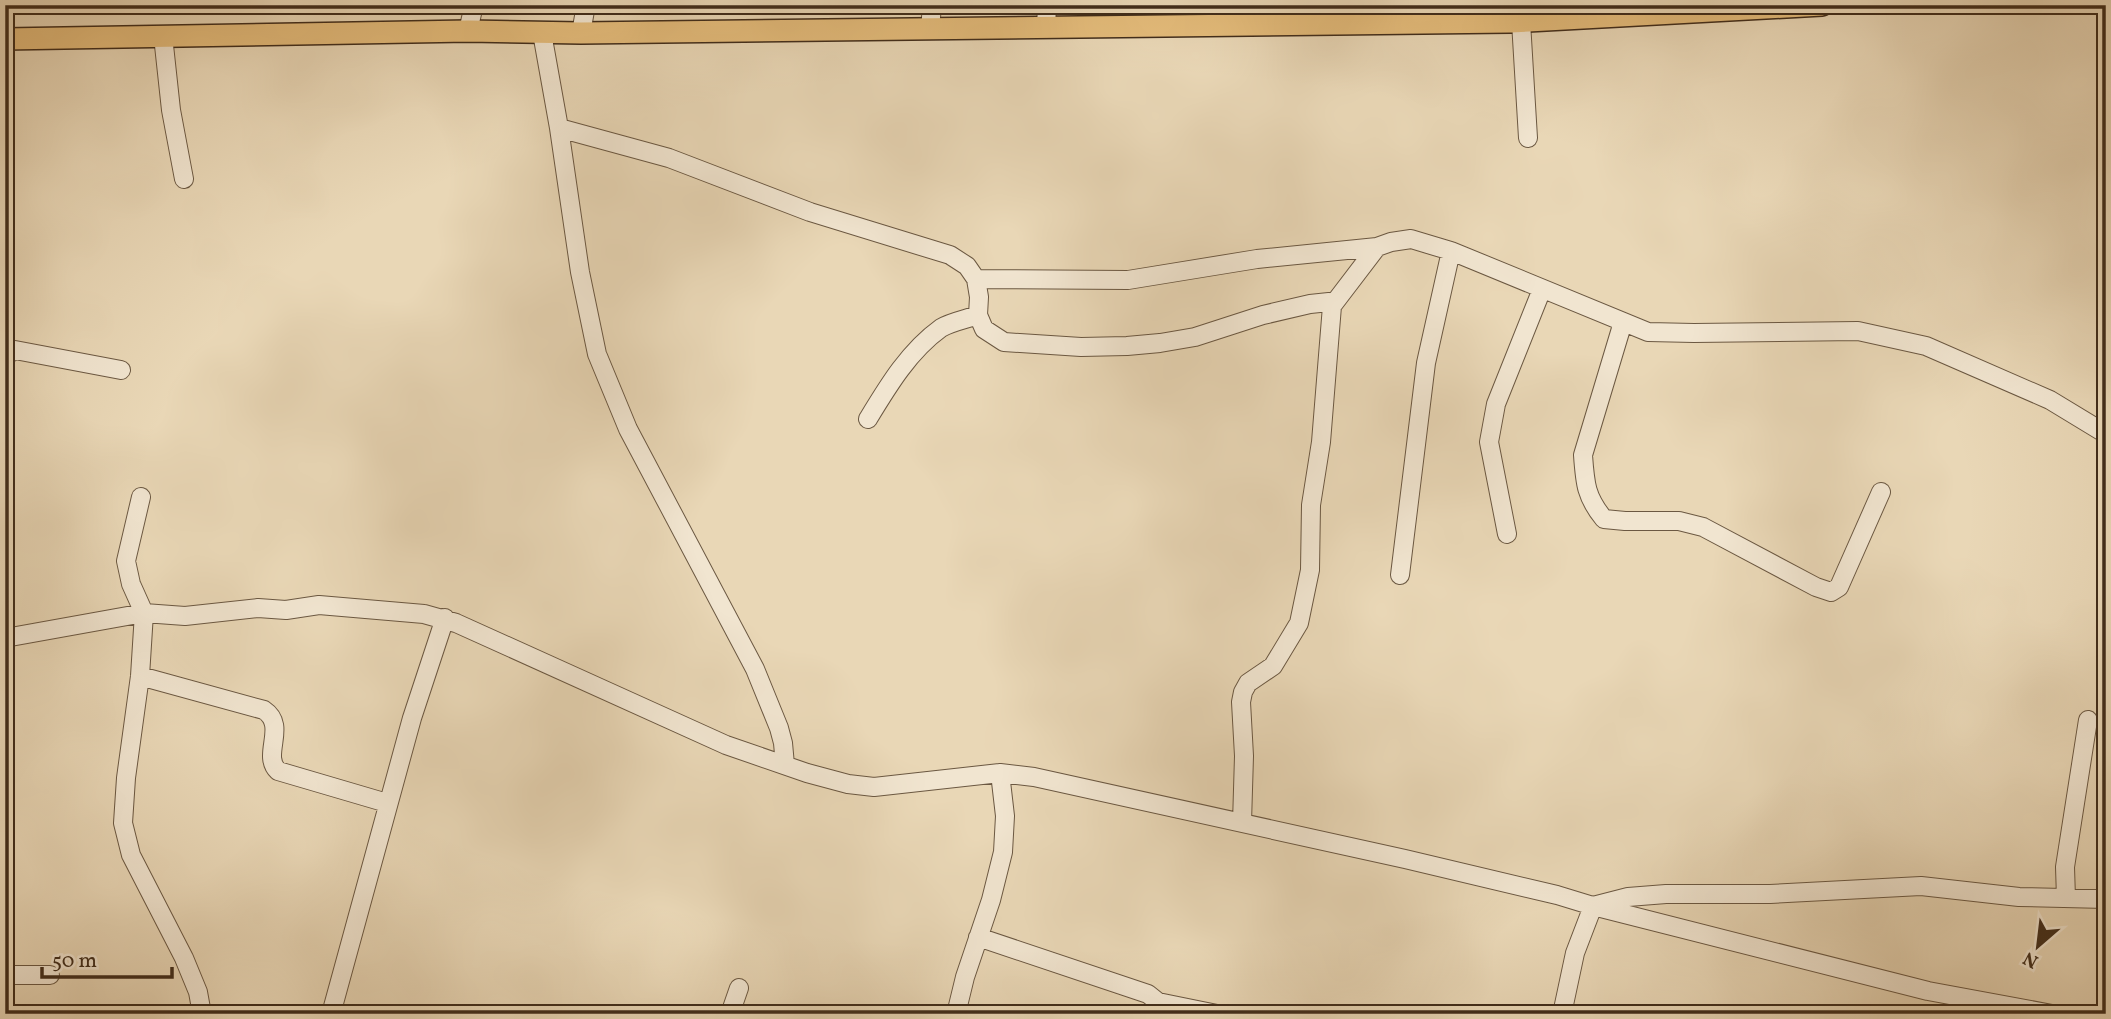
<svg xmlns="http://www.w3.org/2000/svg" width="2111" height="1019" font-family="Vollkorn,serif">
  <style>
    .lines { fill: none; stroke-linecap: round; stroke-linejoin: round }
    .minor-casing { stroke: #6b5842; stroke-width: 20 }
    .major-casing { stroke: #412d1b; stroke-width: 24 }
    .minor { stroke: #f1e5d0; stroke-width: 18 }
    .major { stroke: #e4bc7b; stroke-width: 21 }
  </style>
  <rect width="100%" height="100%" fill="#e9d7b6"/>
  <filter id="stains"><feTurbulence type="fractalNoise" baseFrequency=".00286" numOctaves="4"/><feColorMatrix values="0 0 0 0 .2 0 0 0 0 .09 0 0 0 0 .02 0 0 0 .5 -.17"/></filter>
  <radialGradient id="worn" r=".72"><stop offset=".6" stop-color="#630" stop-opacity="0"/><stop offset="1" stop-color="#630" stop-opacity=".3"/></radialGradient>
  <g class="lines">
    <g class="minor-casing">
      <path id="minor" d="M 1521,22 L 1528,138
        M 1046,28 L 1047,5
        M 930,30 L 932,5
        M 468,31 L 474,5
        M 542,33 L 559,128 L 580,272 L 597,354 L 628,429 L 755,669 L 779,728 L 783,743 L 785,765
        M 581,33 L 586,5
        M 163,36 L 171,110 L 184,179
        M 559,128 L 669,158 L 810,212 L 950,255 L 967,266 L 976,279 L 979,297 L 978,315 L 984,329 L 1004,342 L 1081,347 L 1127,346 L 1160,343 L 1195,337 L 1263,315 L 1310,304 L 1329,302 L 1332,306 L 1321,442 L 1311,505 L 1310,570 L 1299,623 L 1273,666 L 1248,683 L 1243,692 L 1241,702 L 1244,756 L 1242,823
        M 976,279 L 1128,280 L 1257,259 L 1377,247
        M 1332,306 L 1377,247 L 1391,242 L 1411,239 L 1451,251 L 1648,332 L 1694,333 L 1858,331 L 1926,346 L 2050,400 L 2106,434
        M 1623,322 L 1583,455 C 1585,484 1586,497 1604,519 L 1625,521 L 1679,521 L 1703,527 L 1816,587 L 1831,592 L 1839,587 L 1881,492
        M 5,356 L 15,350 L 121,370
        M 868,419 C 888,386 909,351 941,328 C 951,322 967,319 978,315
        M 141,497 L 126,561 L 131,584 L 144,613 L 140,676 L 126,778 L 123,823 L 131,855 L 184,958 L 198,992 L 202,1014
        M 1507,534 L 1489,442 L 1496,404 L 1542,289
        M 1400,575 L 1426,363 L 1451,251
        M 5,638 L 144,613 L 185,616 L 258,608 L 286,610 L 319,605 L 424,614 L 456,623 L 726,745 L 807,773 L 848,784 L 874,787 L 1000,773 L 1034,777 L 1405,859 L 1557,895 L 1593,906 L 1928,991 L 2052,1014
        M 140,676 L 264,710 C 288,726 261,755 278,771 L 387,803
        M 2066,898 L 2065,867 L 2088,720
        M 978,937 L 1148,994 L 1158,1002 L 1155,1014
        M 5,975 L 50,975
        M 1158,1002 L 1217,1014
        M 331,1014 L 412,718 L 445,618
        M 730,1014 L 739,988
        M 956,1014 L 965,977 L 991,900 L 1003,852 L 1005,816 L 1000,773
        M 1562,1014 L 1575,953 L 1593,906 L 1628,897 L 1666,894 L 1770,894 L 1921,886 L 2019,897 L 2106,899"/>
    </g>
    <g class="major-casing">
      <path id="major" d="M 5,39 L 468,31 L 581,33 L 1511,22 L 1822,5"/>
    </g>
    <use href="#minor" class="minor"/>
    <use href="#major" class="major"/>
  </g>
  <rect width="2111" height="1019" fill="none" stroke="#e9d7b6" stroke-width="28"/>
  <rect x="7" y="7" width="2097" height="1005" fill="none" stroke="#412d1b" stroke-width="3.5"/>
  <rect x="14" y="14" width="2083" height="991" fill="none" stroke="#412d1b" stroke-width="2"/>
  <g transform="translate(2038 946) rotate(208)" stroke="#f1e5d0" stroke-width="5" paint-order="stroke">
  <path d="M0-5L12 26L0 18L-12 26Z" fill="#412d1b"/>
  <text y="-10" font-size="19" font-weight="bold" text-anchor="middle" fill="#412d1b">N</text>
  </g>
  <path d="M42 967v10h130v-10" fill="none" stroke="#412d1b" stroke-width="3.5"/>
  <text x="52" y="967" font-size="21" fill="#412d1b" stroke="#f1e5d0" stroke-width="5" paint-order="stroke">50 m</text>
  <rect width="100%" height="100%" filter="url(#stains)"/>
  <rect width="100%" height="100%" fill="url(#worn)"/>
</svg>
